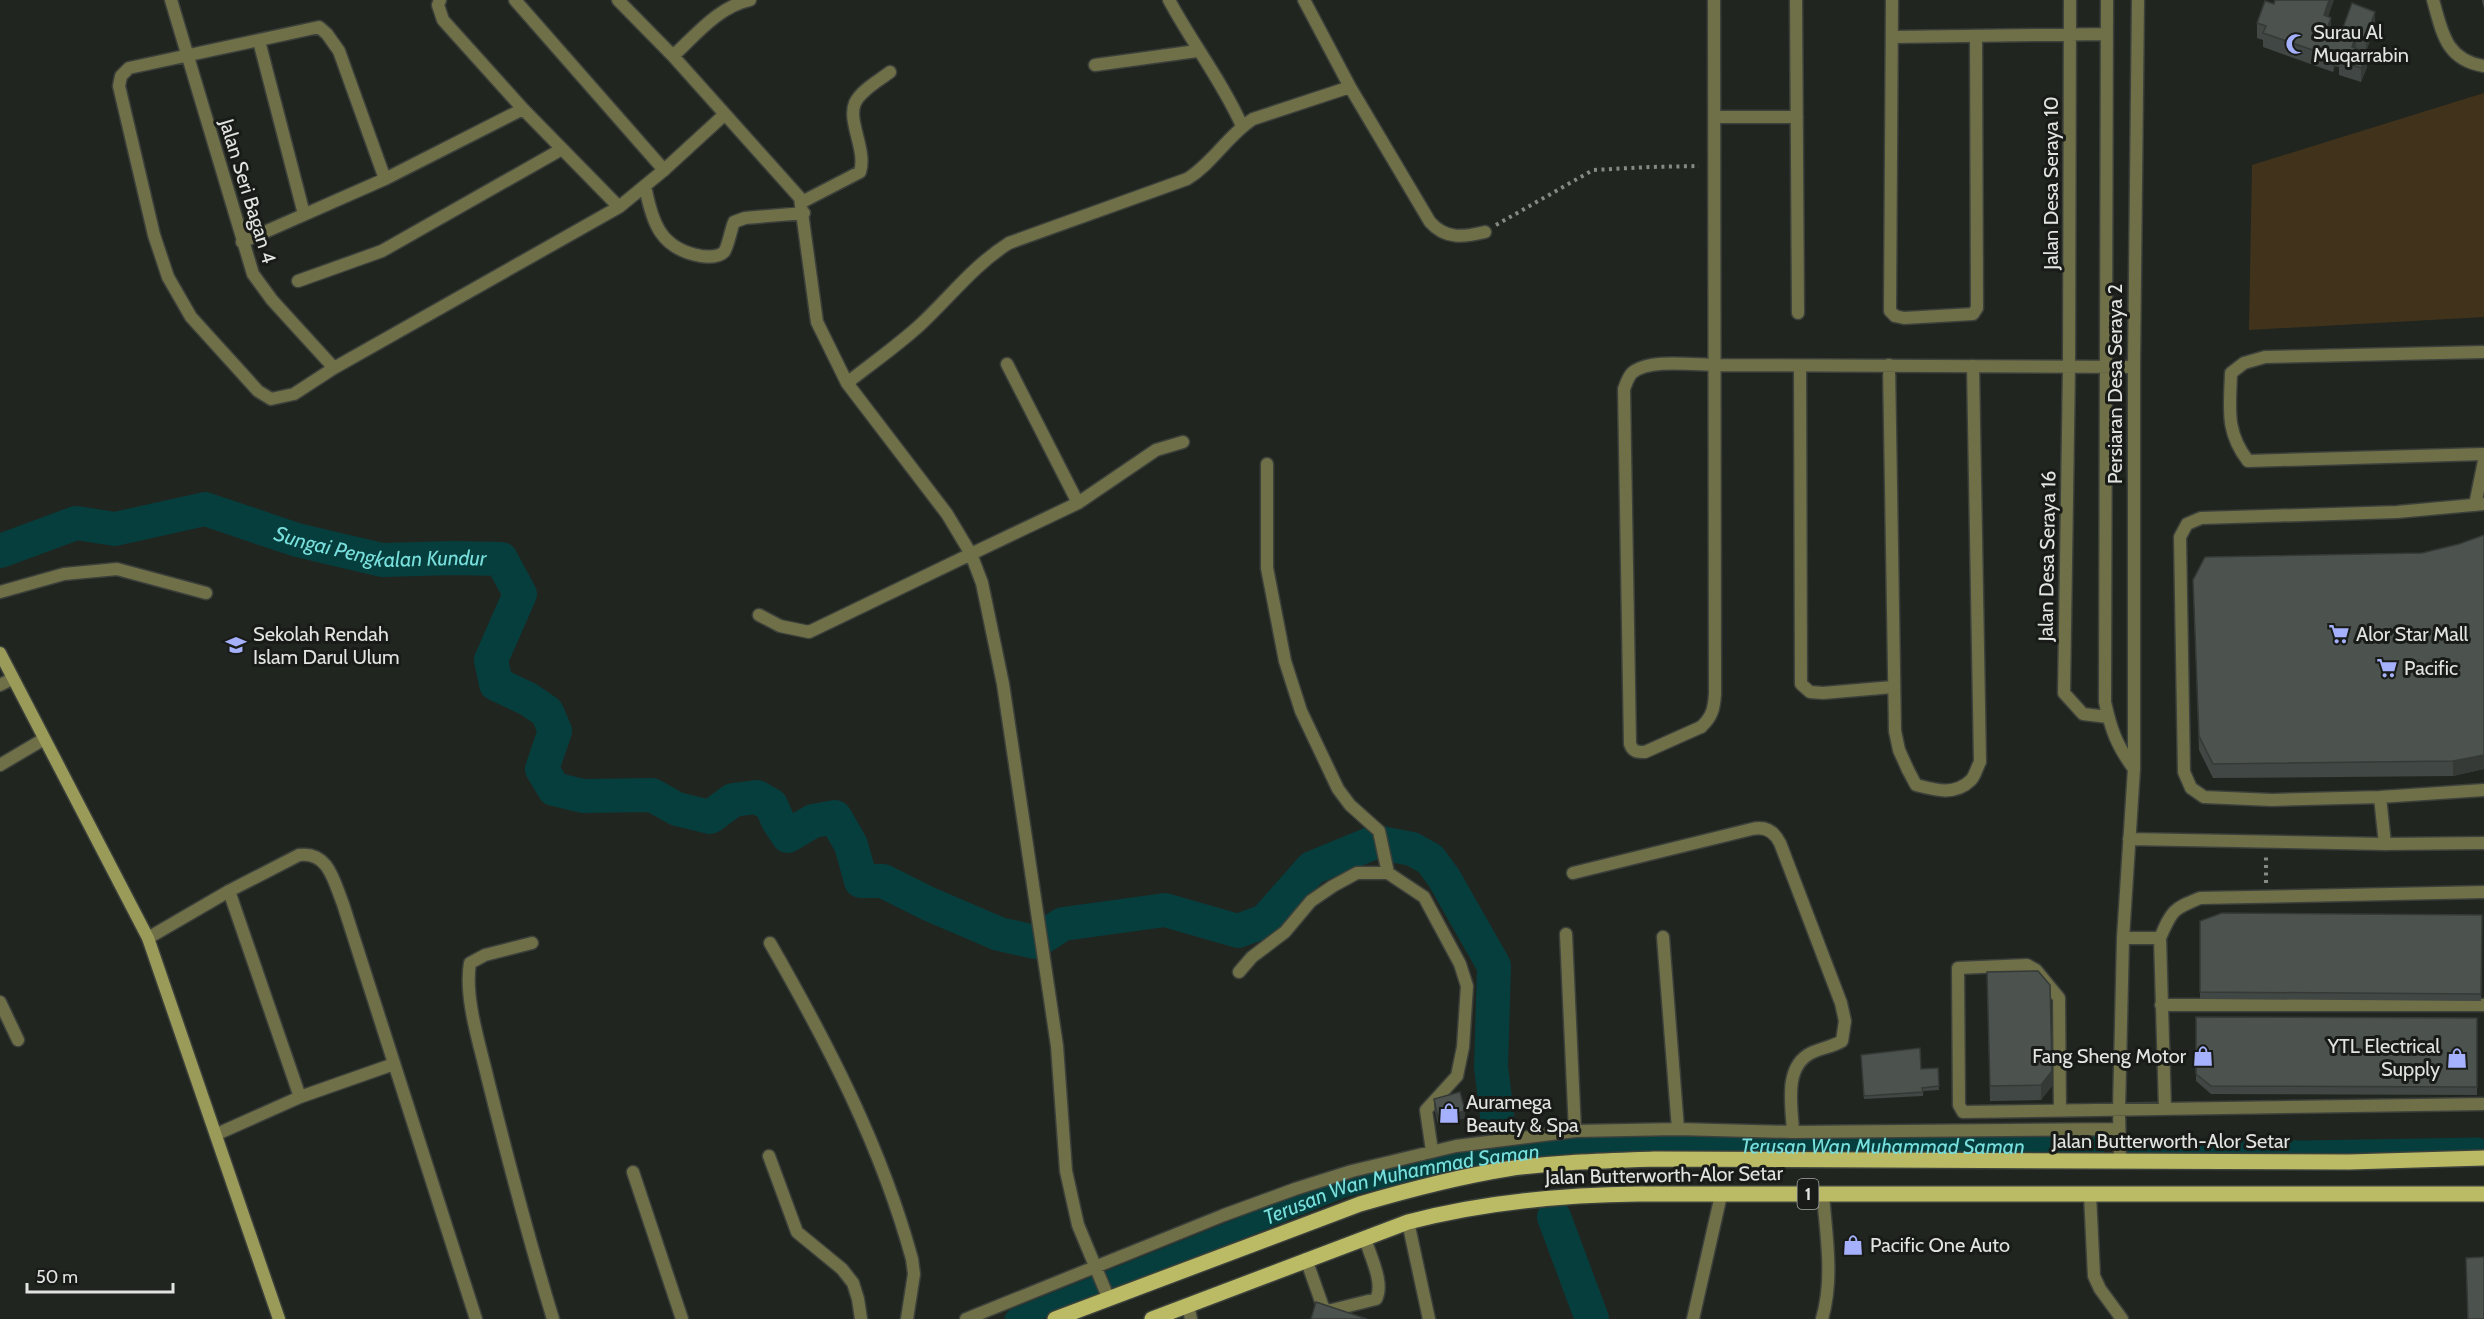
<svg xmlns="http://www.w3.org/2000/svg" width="2484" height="1319" font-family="Cabin,sans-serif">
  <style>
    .green { fill: #41331b }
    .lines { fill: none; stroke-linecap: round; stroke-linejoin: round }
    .stream { stroke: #063e3d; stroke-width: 6 }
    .canal { stroke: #063e3d; stroke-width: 21 }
    .river { stroke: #063e3d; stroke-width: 34 }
    .lane-casing { stroke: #3c403b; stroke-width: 15 }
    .street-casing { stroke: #3c403b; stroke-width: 15 }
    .secondary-casing { stroke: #3c403b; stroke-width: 15 }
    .primary-casing { stroke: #3c403b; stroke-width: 18 }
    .path { stroke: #868985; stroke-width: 4; stroke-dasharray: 3 4.5; stroke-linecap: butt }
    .lane { stroke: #6f6f48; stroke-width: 12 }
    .street { stroke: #6f6f48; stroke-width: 12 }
    .secondary { stroke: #9a9a59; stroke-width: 12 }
    .primary { stroke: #bb6; stroke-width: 15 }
    .wall { fill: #414744 }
    .shaded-wall { fill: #353a37 }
    .building { fill: #4c534f; stroke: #353a37; stroke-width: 1.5 }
    .labels { text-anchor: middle; stroke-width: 6; stroke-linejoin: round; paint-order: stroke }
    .shield { fill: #181b17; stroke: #a5a8a4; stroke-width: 1.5 }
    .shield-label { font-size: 18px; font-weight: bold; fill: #e2e4e1 }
    .poi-label { font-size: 20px; fill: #e2e4e1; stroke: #181b17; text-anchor: start }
    .street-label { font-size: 20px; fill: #e2e4e1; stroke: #181b17 }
    .water-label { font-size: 21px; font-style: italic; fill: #78dfdc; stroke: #181b17 }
  </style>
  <rect width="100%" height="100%" fill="#212520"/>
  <path class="green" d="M 2484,93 L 2484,317 L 2249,330 L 2252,165 Z"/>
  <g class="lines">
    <path class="stream" d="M 2478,1148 L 2484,1148"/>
    <g class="canal">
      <path d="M 2124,1147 L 2303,1151 L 2478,1148"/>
      <path id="s1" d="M 1015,1319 L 1343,1187 L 1405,1172 L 1470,1160 L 1584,1146 L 2095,1147"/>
    </g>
    <g class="river">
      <path id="s2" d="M 0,551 L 76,523 L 115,529 L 205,509 L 297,540 L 382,560 L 454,558 L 501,559 L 520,594 L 491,660 L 496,684 L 528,699 L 547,712 L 555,731 L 542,769 L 554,789 L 583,796 L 652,795 L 677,809 L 710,817 L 733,800 L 757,797 L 771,805 L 778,821 L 788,836 L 813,821 L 835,817 L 851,845 L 861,881 L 883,881 L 929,904 L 999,934 L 1035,942 L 1063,924 L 1165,910 L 1238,931 L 1265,921 L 1312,868 L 1375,842 L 1412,849 L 1430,859 L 1444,878 L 1494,966 L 1491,1067 L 1498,1123"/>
      <path d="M 1554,1217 L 1592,1319"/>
    </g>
    <g class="lane-casing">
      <path id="lane" d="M 515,0 L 664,170
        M 1796,0 L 1798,313
        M 259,41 L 304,214
        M 1715,117 L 1797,117
        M 298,281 L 382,251 L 562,149
        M 1895,316 L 1904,318 L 1973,314 L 1977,308 L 1976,36
        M 2484,352 L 2265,357 L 2244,363 L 2231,373 C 2230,408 2225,431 2248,461 L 2484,454
        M 1007,364 L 1078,503
        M 1800,366 L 1801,684 L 1810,692 L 1823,693 L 1893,687
        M 2484,504 L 2397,512 L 2201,518 L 2187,524 L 2180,537 L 2184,772 L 2191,788 L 2204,797 L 2272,800 L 2380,797 L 2484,790
        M 2475,505 L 2484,461
        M 971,554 L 1078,503 L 1156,450 L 1183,442
        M 0,592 L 64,574 L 117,569 L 206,593
        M 1701,727 L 1645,752 C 1637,752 1633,752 1630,744 L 1624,389 C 1626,384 1628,377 1632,373 C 1649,358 1695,365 1716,365
        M 1908,770 L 1916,785 C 1935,790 1955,796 1971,780 C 1975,776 1977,767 1980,762 L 1973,366
        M 2380,797 L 2385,844
        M 229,891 L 300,1097
        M 0,1002 L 18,1040
        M 2161,1005 L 2484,1005
        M 217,1134 L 300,1097 L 394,1064
        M 1408,1222 L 1429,1319
        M 1306,1259 L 1323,1307 L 1328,1311 L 1376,1299 C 1385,1283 1369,1254 1365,1238"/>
    </g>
    <g class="street-casing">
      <path id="street" d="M 171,0 L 253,274 L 272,300 L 334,368
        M 440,0 L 438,5 L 443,20 L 523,109 L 619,207
        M 618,0 L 673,56 L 800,198 L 817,322 L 847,383 L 947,514 L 971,554 L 982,583 L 1003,684 L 1057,1046 L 1066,1171 L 1078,1225 L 1108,1297
        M 1169,0 C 1192,43 1222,81 1242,126
        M 1304,0 L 1350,87 L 1430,222 C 1446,240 1464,237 1485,232
        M 1892,0 L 1890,311 L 1895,316
        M 2070,0 L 2069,367 L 2064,693 L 2083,714 L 2108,717
        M 2107,0 L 2105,702 C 2111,730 2117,746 2134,769
        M 2433,0 C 2442,31 2445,60 2484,66
        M 1893,37 L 2106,34
        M 673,56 C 696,35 718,7 750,0
        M 1095,65 L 1197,51
        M 385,179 L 339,51 L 327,34 L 319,27 L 129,68 L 121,76 L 119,86 L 154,235 L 168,277 L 191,317 L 258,391 L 271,399 L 294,394 L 334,368 L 619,207 L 664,170 L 724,115
        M 645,186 C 652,222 660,249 701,256 C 708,257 719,257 724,252 C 728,247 731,229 734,222 L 745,218 L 804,213
        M 802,202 L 860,172 C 867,150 847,121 855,103 C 861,90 880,80 890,72
        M 242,242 L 385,179 L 523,109
        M 1716,365 L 2134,367
        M 1889,365 L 1895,731 L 1899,750 L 1908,770
        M 847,383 C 871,364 897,346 920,325 C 950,297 974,265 1009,243 L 1187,179 C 1213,163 1228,135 1253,119 L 1350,87
        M 1267,464 L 1267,568 L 1285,661 L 1301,711 L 1338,789 L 1350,805 L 1379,831 L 1388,873
        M 759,615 L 780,626 L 809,632 L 971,554
        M 0,685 L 12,679
        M 1701,727 C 1712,717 1714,709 1715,694 L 1714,0
        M 0,765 L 44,739
        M 2129,839 L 2385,844 L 2484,843
        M 1573,873 L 1752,829 C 1765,826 1774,831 1780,843 L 1841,1003 L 1845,1021 L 1842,1041 C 1832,1047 1821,1048 1811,1053 C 1783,1067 1792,1107 1793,1132
        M 1566,934 L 1575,1131
        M 1663,937 L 1678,1129
        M 148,938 L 229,891 L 299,855 C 329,851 334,882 343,904 L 476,1319
        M 2123,938 L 2160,938
        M 532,943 L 485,955 L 470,963 C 464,998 480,1045 488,1080 C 508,1160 529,1240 553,1319
        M 770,943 C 828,1044 881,1146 912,1259 L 914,1274 L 907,1319
        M 1239,972 L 1252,957 L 1285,932 L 1311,901 L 1333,886 L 1357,873 L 1388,873 L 1424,897 L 1460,964 L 1467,986 L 1463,1047 L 1457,1076 L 1426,1110 L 1432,1151
        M 2165,1109 L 2160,938 C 2172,910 2173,909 2200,898 L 2484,892
        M 2060,1110 L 2059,998 L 2036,970 L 2027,965 L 1958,968 L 1959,1105 L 1963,1112 L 2484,1104
        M 769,1156 L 797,1232 L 842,1269 L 853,1283 L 858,1299 L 861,1319
        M 2120,1162 L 2119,1110 L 2123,938 L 2134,769 L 2134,367 L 2138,0
        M 633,1172 L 682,1319
        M 2090,1195 L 2094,1276 L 2100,1289 L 2122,1319
        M 1188,1305 L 1191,1319
        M 966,1319 L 1224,1215 L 1295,1189 L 1352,1171 L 1456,1146 L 1575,1131 L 1678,1129 L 1793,1132 L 2119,1129
        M 1693,1319 L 1721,1195
        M 1822,1319 C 1834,1278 1826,1236 1823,1194"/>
    </g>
    <g class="secondary-casing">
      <path id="secondary" d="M 0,653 L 148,938 L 279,1319"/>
    </g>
    <g class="primary-casing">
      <path id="primary" d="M 1055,1319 L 1360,1204 C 1408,1190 1457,1177 1507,1169 C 1556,1162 1605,1161 1654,1159 L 2349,1162 L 2484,1158
        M 1152,1319 L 1408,1222 C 1484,1202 1559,1195 1638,1194 L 2484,1194"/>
    </g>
    <path class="path" d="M 1496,225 L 1593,170 L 1649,167 L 1699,166
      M 2266,883 L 2266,855"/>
    <use href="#lane" class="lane"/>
    <use href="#street" class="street"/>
    <use href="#secondary" class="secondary"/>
    <use href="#primary" class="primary"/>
  </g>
  <path class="wall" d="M 2482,0 L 2484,0 L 2484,9 L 2482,1 Z
    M 2328,17 L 2331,32 L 2329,36 L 2339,39 L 2375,26 L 2366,52 L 2367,67 L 2361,82 L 2339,75 L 2339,67 L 2335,66 L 2333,72 L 2263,47 L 2263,40 L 2257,38 L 2257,23 Z
    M 2484,535 L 2484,769 L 2453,776 L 2213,778 L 2199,750 L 2193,580 L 2422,553 L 2459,544 Z
    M 2482,915 L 2481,1001 L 2200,999 L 2200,921 Z
    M 1987,972 L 2052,1086 L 2041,1100 L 1990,1101 Z
    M 2196,1017 L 2477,1018 L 2477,1095 L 2211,1094 L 2196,1081 Z
    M 1861,1055 L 1921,1069 L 1938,1068 L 1939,1090 L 1923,1091 L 1923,1096 L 1864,1099 Z
    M 1434,1099 L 1465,1118 L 1438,1125 L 1434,1107 Z"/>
  <path class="shaded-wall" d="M 2329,0 L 2334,0 L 2324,29 L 2324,15 Z
    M 2375,12 L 2375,26 L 2366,52 L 2366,38 Z
    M 2331,18 L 2331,32 L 2325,49 L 2325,34 Z
    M 2356,34 L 2356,49 L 2352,47 Z
    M 2335,51 L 2335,66 L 2333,72 L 2333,57 Z
    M 2367,53 L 2367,67 L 2361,82 L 2361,68 Z
    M 2484,755 L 2484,769 L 2453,776 L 2453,761 Z
    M 2052,1071 L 2052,1086 L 2041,1100 L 2041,1085 Z
    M 1465,1111 L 1465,1118 L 1438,1125 L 1438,1118 Z"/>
  <path class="building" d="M 2275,0 L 2329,0 L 2324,15 L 2331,18 L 2325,34 L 2339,39 L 2352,3 L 2375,12 L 2366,38 L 2356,34 L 2352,47 L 2367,53 L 2361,68 L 2339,60 L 2341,54 L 2335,51 L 2333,57 L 2263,33 L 2266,26 L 2257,23 L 2265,1 L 2274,4 Z
    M 2484,535 L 2484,755 L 2453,761 L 2213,764 L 2199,736 L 2193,580 L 2205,557 L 2422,553 L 2459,544 Z
    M 2222,913 L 2482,915 L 2481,994 L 2200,992 L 2200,921 Z
    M 2038,971 L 2050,985 L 2052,1071 L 2041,1085 L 1990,1086 L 1987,972 Z
    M 2196,1017 L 2477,1018 L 2477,1087 L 2211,1086 L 2196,1074 Z
    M 1920,1048 L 1921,1069 L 1938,1068 L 1939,1086 L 1922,1088 L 1923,1092 L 1864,1096 L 1861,1055 Z
    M 1460,1092 L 1465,1111 L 1438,1118 L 1434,1099 Z
    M 2484,1257 L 2484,1319 L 2468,1319 L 2466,1258 Z
    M 1316,1302 L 1367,1319 L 1311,1319 Z"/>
  <defs>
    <g id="mosque-bare" transform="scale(1.62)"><path d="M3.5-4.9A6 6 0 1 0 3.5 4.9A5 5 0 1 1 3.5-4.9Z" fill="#a5b1fc" stroke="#181b17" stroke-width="2.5" paint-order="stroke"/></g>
    <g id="supermarket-bare" transform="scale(1.62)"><path d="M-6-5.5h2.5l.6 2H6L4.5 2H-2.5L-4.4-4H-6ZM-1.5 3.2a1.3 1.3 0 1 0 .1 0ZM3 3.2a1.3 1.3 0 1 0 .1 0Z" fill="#a5b1fc" stroke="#181b17" stroke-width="2.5" paint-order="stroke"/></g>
    <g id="school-bare" transform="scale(1.62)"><path d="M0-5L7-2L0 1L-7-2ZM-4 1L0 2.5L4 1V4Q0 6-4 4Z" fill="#a5b1fc" stroke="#181b17" stroke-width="2.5" paint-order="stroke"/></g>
    <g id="shop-bare" transform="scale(1.62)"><path d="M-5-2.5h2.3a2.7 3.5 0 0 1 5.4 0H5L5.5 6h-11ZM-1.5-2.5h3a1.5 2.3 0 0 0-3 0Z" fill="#a5b1fc" stroke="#181b17" stroke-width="2.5" paint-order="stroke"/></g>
  </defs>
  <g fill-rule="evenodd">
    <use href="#mosque-bare" x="2296" y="44"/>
    <use href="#supermarket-bare" x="2339" y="634"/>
    <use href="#school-bare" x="236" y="645"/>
    <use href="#supermarket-bare" x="2387" y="668"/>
    <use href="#shop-bare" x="2203" y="1056"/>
    <use href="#shop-bare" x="2457" y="1058"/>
    <use href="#shop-bare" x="1449" y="1113"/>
    <use href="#shop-bare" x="1853" y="1245"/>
  </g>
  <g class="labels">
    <rect class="shield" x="1797.5" y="1179" width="21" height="30" rx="4.5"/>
    <g class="shield-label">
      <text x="1808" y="1200">1</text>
    </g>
    <g class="poi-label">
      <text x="2313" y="39">Surau Al<tspan x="2313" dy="23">Muqarrabin</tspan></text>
      <text x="253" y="641">Sekolah Rendah<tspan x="253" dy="23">Islam Darul Ulum</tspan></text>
      <text x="2356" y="641">Alor Star Mall</text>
      <text x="2404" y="675">Pacific</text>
      <text x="2440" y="1053" text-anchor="end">YTL Electrical<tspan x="2440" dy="23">Supply</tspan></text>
      <text x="2186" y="1063" text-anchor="end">Fang Sheng Motor</text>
      <text x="1466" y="1109">Auramega<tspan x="1466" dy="23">Beauty &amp; Spa</tspan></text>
      <text x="1870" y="1252">Pacific One Auto</text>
    </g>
    <g class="street-label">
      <text transform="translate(2051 183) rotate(-90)" y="7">Jalan Desa Seraya 10</text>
      <text transform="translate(248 191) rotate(73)" y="7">Jalan Seri Bagan 4</text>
      <text transform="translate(2115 384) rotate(-90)" y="7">Persiaran Desa Seraya 2</text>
      <text transform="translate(2047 556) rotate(-89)" y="7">Jalan Desa Seraya 16</text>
      <text x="2171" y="1148">Jalan Butterworth-Alor Setar</text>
      <text transform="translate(1664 1175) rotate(-1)" y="7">Jalan Butterworth-Alor Setar</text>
    </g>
    <g class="water-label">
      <text dy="7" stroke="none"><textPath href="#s2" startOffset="394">Sungai Pengkalan Kundur</textPath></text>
      <text dy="7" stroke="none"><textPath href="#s1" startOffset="897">Terusan Wan Muhammad Saman</textPath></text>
      <text dy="7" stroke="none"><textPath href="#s1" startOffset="411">Terusan Wan Muhammad Saman</textPath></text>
    </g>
  </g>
  <path d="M27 1283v9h146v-9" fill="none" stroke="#e2e4e1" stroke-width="3"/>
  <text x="36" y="1283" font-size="18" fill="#e2e4e1" stroke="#181b17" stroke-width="4.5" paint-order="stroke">50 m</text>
</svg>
